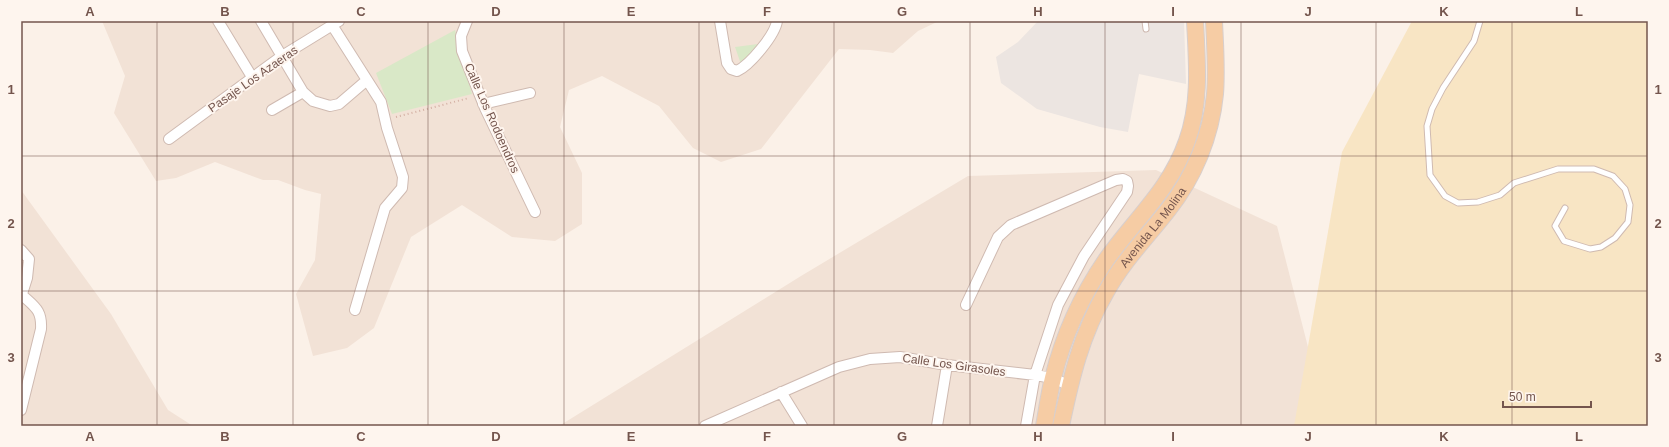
<svg xmlns="http://www.w3.org/2000/svg" width="1669" height="447" font-family="Arial,sans-serif">
  <style>
    .residential { fill: #f2e2d6 }
    .industrial { fill: #ece5e1 }
    .green { fill: #d9e8c7 }
    .sand { fill: #f8e5c4 }
    .lines { fill: none; stroke-linecap: round; stroke-linejoin: round }
    .lane-casing { stroke: #cfbab1; stroke-width: 7 }
    .street-casing { stroke: #cfbab1; stroke-width: 12 }
    .primary-casing { stroke: #d8cfcd; stroke-width: 18 }
    .path { stroke: #d4b0a4; stroke-width: 2; stroke-dasharray: 1 3; stroke-linecap: butt }
    .lane { stroke: #fff; stroke-width: 5 }
    .street { stroke: #fff; stroke-width: 10 }
    .primary { stroke: #f6cca4; stroke-width: 16 }
    .grid { fill: none; stroke: #74554d; stroke-width: 1; stroke-opacity: 0.55 }
    .labels { text-anchor: middle; stroke-width: 4; stroke-linejoin: round; paint-order: stroke }
    .street-label { font-size: 12px; fill: #74554d; stroke: #fef5ee }
    .neatline { fill: none; stroke: #74554d; stroke-width: 1.5 }
    .grid-label { font-size: 13px; text-anchor: middle; font-weight: bold; fill: #74554d }
  </style>
  <rect width="100%" height="100%" fill="#fbf1e8"/>
  <path class="residential" d="M 102,21 L 939,21 L 918,31 L 893,53 L 870,50 L 839,49 L 761,149 L 721,162 L 693,148 L 659,106 L 602,76 L 569,90 L 560,127 L 582,173 L 582,224 L 555,241 L 512,237 L 462,205 L 411,237 L 374,328 L 347,348 L 313,356 L 296,294 L 315,260 L 321,194 L 305,190 L 278,180 L 263,180 L 215,162 L 176,178 L 156,181 L 114,113 L 125,76 Z
    M 1156,170 L 1277,226 L 1308,347 L 1315,426 L 559,426 L 801,276 L 968,176 Z
    M 21,190 L 111,314 L 168,410 L 193,426 L 21,426 Z"/>
  <path class="industrial" d="M 1038,21 L 1184,21 L 1186,84 L 1139,74 L 1128,132 L 1100,127 L 1037,109 L 1001,83 L 996,57 L 1018,42 Z"/>
  <path class="green" d="M 455,30 L 472,94 L 392,114 L 376,73 Z
    M 766,43 L 744,73 L 735,47 Z"/>
  <path class="sand" d="M 1412,21 L 1648,21 L 1648,426 L 1294,426 L 1342,152 Z"/>
  <g class="lines">
    <g class="lane-casing">
      <path id="lane" d="M 1145,21 L 1146,29
        M 1480,21 L 1474,41 L 1443,88 L 1432,109 L 1427,126 L 1430,175 L 1445,196 L 1458,203 L 1478,202 L 1500,195 L 1514,183 L 1558,169 L 1594,169 L 1613,176 L 1625,189 L 1630,205 L 1628,222 L 1615,238 L 1601,247 L 1590,249 L 1564,241 L 1555,226 L 1565,208"/>
    </g>
    <g class="street-casing">
      <path id="street" d="M 218,21 L 252,77
        M 261,21 L 303,92 L 313,101 L 330,106 L 339,104 L 367,80
        M 467,21 L 461,36 L 462,51 L 485,108 L 535,212
        M 720,21 L 727,63 L 731,69 L 737,71 C 750,65 775,35 777,21
        M 332,25 L 381,102 L 387,128 L 403,177 L 402,188 L 385,208 L 355,310
        M 483,104 L 530,93
        M 272,110 L 303,92
        M 169,139 L 282,56 L 339,21
        M 21,250 L 29,259 L 27,278 L 21,297
        M 966,305 L 998,237 L 1011,225 L 1116,180 L 1123,179 L 1127,181 L 1128,186 L 1127,192 L 1084,256 L 1058,305 L 1035,375 L 1026,426
        M 781,392 L 802,426
        M 21,410 L 41,329 C 42,310 35,307 22,295
        M 705,426 L 839,367 L 870,359 L 900,357 L 947,365 L 1035,375 L 1053,378 L 1070,386
        M 937,426 L 947,365"/>
    </g>
    <g class="primary-casing">
      <g id="primary">
        <path d="M 1044,426 C 1047,410 1049,394 1053,378 C 1063,337 1082,295 1106,260 C 1135,219 1170,190 1187,141 C 1201,102 1197,61 1195,21"/>
        <path id="s1" d="M 1061,426 C 1071,378 1081,335 1106,292 C 1123,261 1147,237 1168,210 C 1194,177 1211,136 1215,94 C 1217,70 1215,45 1214,21"/>
      </g>
    </g>
    <path class="path" d="M 396,117 L 469,98"/>
    <use href="#lane" class="lane"/>
    <use href="#street" class="street"/>
    <use href="#primary" class="primary"/>
  </g>
  <path class="grid" d="M 157,21 L 157,426M 293,21 L 293,426M 428,21 L 428,426M 564,21 L 564,426M 699,21 L 699,426M 834,21 L 834,426M 970,21 L 970,426M 1105,21 L 1105,426M 1241,21 L 1241,426M 1376,21 L 1376,426M 1512,21 L 1512,426M 21,156 L 1648,156M 21,291 L 1648,291"/>
  <g class="labels">
    <g class="street-label">
      <text transform="translate(253 79) rotate(-35)" y="4">Pasaje Los Azaeras</text>
      <text transform="translate(492 118) rotate(66)" y="4">Calle Los Rodoendros</text>
      <text dy="4" stroke="none"><textPath href="#s1" startOffset="222">Avenida La Molina</textPath></text>
      <text transform="translate(954 365) rotate(8)" y="4">Calle Los Girasoles</text>
    </g>
  </g>
  <rect width="1669" height="447" fill="none" stroke="#fef5ee" stroke-width="44"/>
  <path d="M1503 401v6h88v-6" fill="none" stroke="#74554d" stroke-width="2"/>
  <text x="1509" y="401" font-size="12" fill="#74554d" stroke="#fef5ee" stroke-width="3" paint-order="stroke">50 m</text>
  <rect x="22" y="22" width="1625" height="403" class="neatline"/>
  <g class="grid-label">
    <text x="90" y="16">A</text>
    <text x="225" y="16">B</text>
    <text x="361" y="16">C</text>
    <text x="496" y="16">D</text>
    <text x="631" y="16">E</text>
    <text x="767" y="16">F</text>
    <text x="902" y="16">G</text>
    <text x="1038" y="16">H</text>
    <text x="1173" y="16">I</text>
    <text x="1308" y="16">J</text>
    <text x="1444" y="16">K</text>
    <text x="1579" y="16">L</text>
    <text x="11" y="94">1</text>
    <text x="1658" y="94">1</text>
    <text x="11" y="228">2</text>
    <text x="1658" y="228">2</text>
    <text x="11" y="362">3</text>
    <text x="1658" y="362">3</text>
    <text x="90" y="441">A</text>
    <text x="225" y="441">B</text>
    <text x="361" y="441">C</text>
    <text x="496" y="441">D</text>
    <text x="631" y="441">E</text>
    <text x="767" y="441">F</text>
    <text x="902" y="441">G</text>
    <text x="1038" y="441">H</text>
    <text x="1173" y="441">I</text>
    <text x="1308" y="441">J</text>
    <text x="1444" y="441">K</text>
    <text x="1579" y="441">L</text>
  </g>
</svg>
